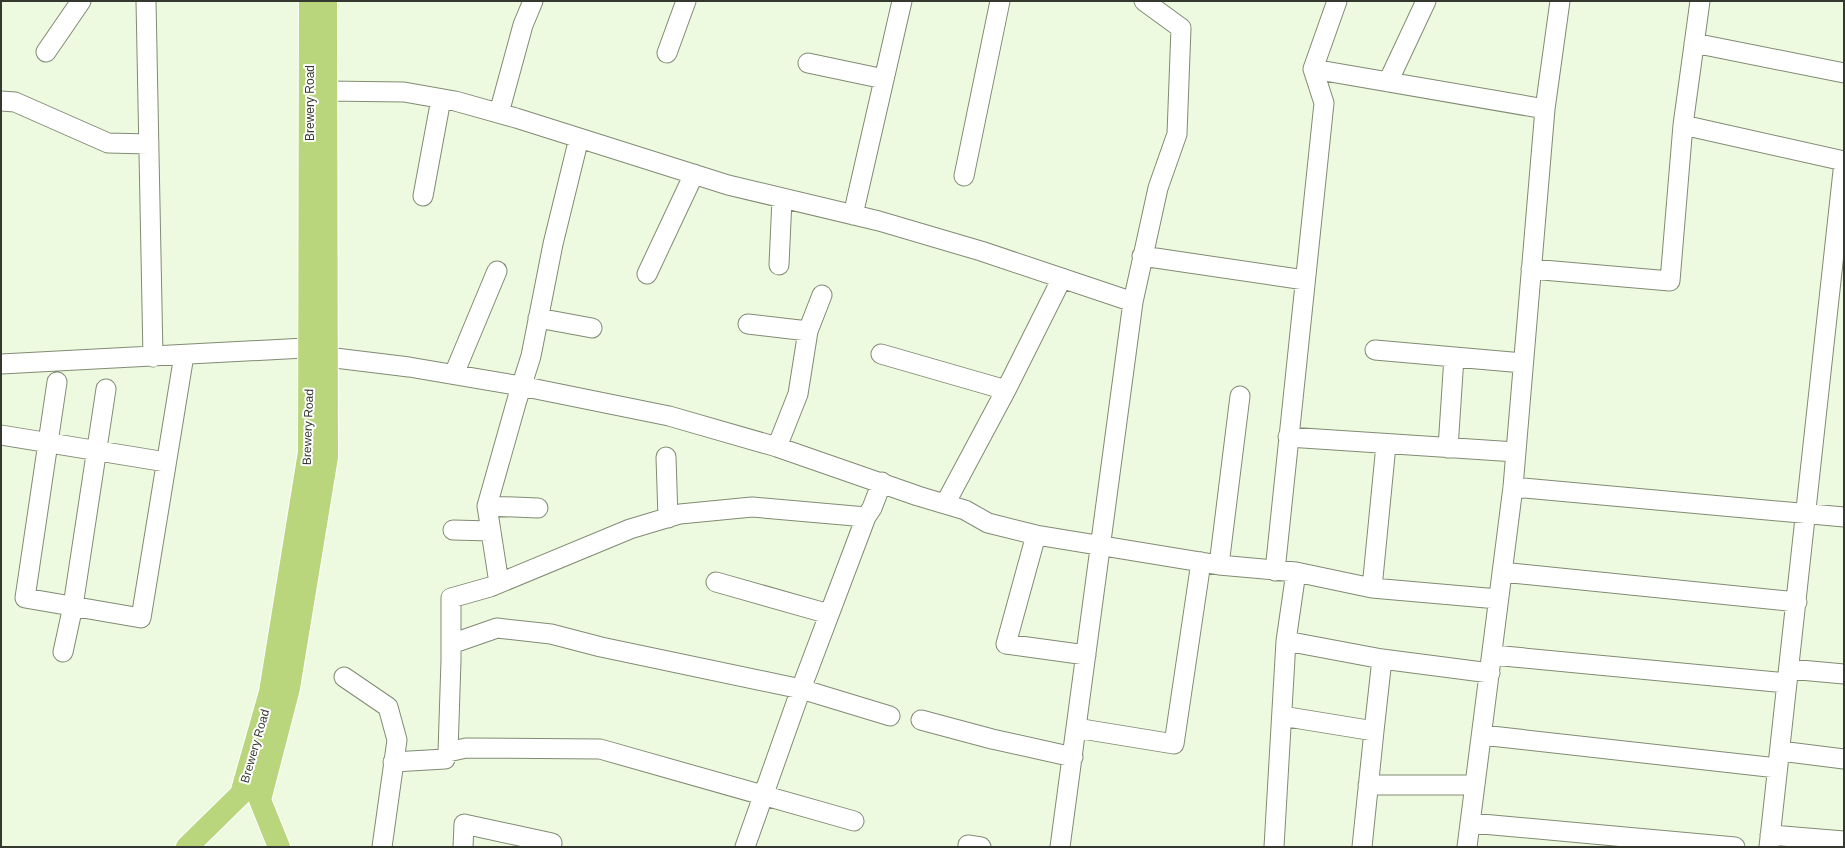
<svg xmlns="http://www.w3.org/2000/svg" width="1845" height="848" font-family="Helvetica,sans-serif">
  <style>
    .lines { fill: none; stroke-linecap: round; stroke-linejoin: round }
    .minor-casing { stroke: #818b74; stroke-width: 21 }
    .major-casing { stroke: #fff; stroke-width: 24 }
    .minor { stroke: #fff; stroke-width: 19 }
    .major { stroke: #b9d67c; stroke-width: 22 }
    .labels { text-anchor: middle; stroke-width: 4; stroke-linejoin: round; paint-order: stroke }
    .street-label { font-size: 12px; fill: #34382e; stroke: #fff }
  </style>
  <rect width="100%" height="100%" fill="#eefadf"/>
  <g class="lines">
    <g class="minor-casing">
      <path id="minor" d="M 146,1 L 153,357
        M 1694,43 L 1844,73
        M 46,52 L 81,1
        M 667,53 L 686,1
        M 808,63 L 884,79
        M 1313,69 L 1545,109
        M 1388,82 L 1426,1
        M 312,92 L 326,91 L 404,92 L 455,101 L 516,118 L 728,185 L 879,221 L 981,251 L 1133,302
        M 1,101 L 15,102 L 108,143 L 149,144
        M 499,113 L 523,25 L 533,1
        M 1683,125 L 1844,161
        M 964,176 L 1000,1
        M 423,196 L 441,99
        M 853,215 L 902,1
        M 1142,256 L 1305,280
        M 779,265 L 782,199
        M 1531,269 L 1670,281 L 1683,125 L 1700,1
        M 647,274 L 694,174
        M 538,318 L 592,328
        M 748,324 L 808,331
        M 1375,350 L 1523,363
        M 881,354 L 1006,390
        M 327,357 L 409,367 L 521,386 L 669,416 L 777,447 L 918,496 L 965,510 L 988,523 L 1036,535 L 1219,565 L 1296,572 L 1372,588 L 1498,599
        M 1,364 L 323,347
        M 454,374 L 497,271
        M 57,382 L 25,598 L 141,618 L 184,355
        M 1,435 L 166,462
        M 1288,437 L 1516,452
        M 777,447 L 798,394 L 808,331 L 822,295
        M 1448,448 L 1454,357
        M 666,457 L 668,518
        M 1513,487 L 1844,517
        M 945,504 L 1006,390 L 1062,278
        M 487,506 L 538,508
        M 453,530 L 491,531
        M 1036,535 L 1006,644 L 1086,655
        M 1219,565 L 1240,396
        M 1275,571 L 1324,103 L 1313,69 L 1337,1
        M 1502,572 L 1797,602
        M 716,582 L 829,614
        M 499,583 L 487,506 L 517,400 L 531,356 L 553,244 L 579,138
        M 1372,588 L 1386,445
        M 1286,641 L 1382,659 L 1490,673
        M 451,644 L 497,628 L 551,634 L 601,647 L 801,689 L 890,716
        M 63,652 L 73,606 L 106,389
        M 1493,655 L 1787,683
        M 1789,669 L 1844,674
        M 344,677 L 388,707 L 397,740 L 382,847
        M 1282,716 L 1374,731 L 1382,659
        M 921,720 L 992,739 L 1073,757
        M 1076,728 L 1174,744 L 1201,562
        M 1482,735 L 1777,768
        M 1780,751 L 1844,759
        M 448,752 L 466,748 L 600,749 L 854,821
        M 393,762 L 445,759 L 448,752 L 451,660 L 451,598 L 490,587 L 630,529 L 680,514 L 752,507 L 866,517
        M 1368,785 L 1474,785
        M 1471,823 L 1735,847
        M 1770,835 L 1844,841
        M 968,845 L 981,847
        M 463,847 L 464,824 L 552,843
        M 745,847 L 801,689 L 866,517 L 872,508 L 882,482
        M 1060,847 L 1133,302 L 1158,188 L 1177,134 L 1181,28 L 1144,1
        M 1274,847 L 1286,641 L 1296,572
        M 1362,847 L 1374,731
        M 1467,847 L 1513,487 L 1545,109 L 1560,1
        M 1769,847 L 1844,162"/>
    </g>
    <g class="major-casing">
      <path id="major" d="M 187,847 L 241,794 L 270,692 L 309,452 L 310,1
        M 279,847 L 260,800 L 289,688 L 327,457 L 326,1"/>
    </g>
    <use href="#minor" class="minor"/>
    <use href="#major" class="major"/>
  </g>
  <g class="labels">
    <g class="street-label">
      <text transform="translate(310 103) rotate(-90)" y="4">Brewery Road</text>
      <text transform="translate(308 427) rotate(-88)" y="4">Brewery Road</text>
      <text transform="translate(255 746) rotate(-74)" y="4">Brewery Road</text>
    </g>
  </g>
  <rect width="1845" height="848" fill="none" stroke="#34382e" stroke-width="4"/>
</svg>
